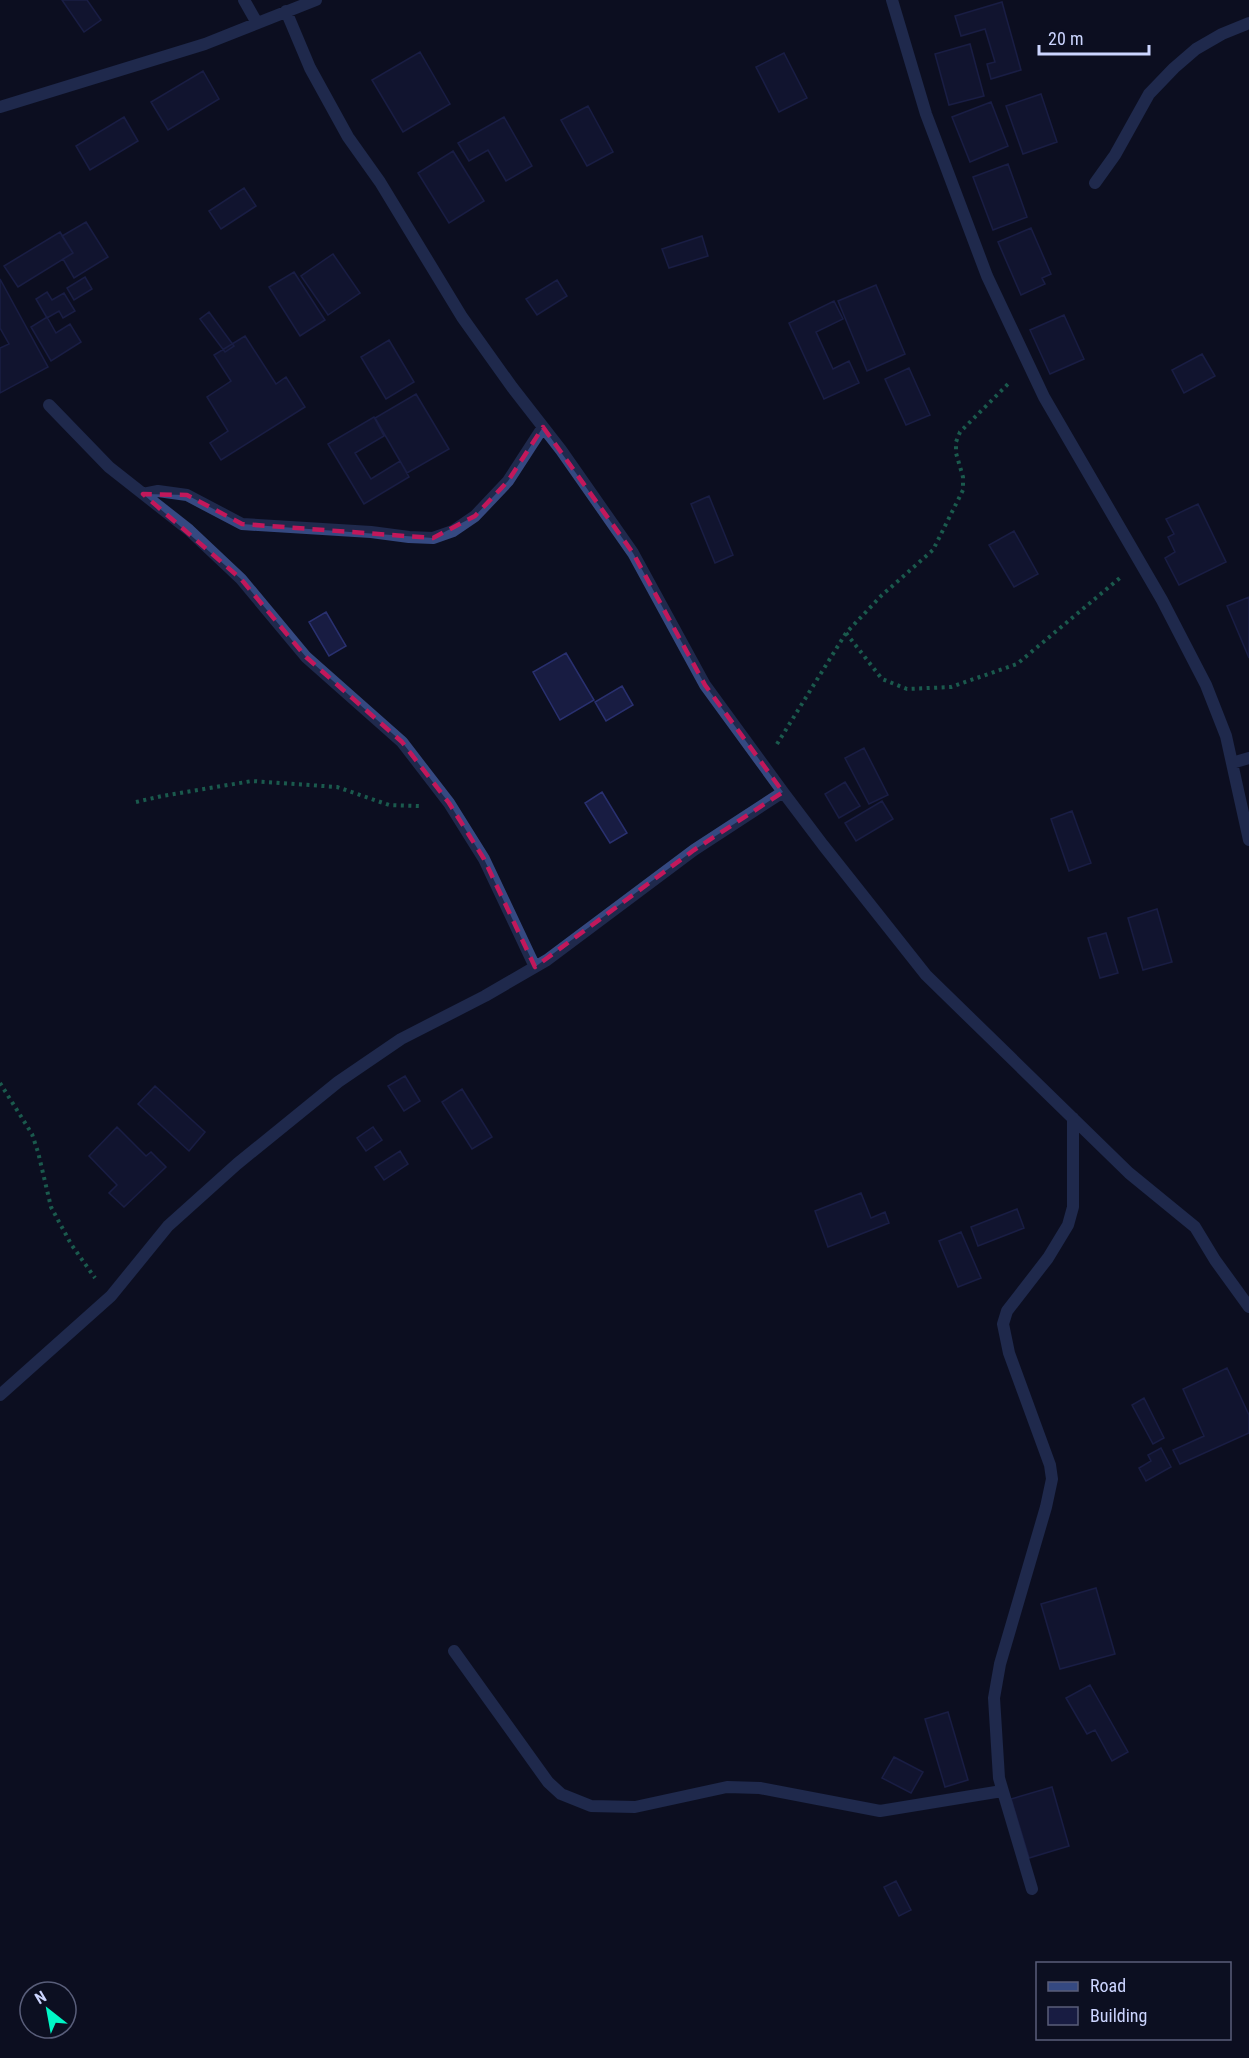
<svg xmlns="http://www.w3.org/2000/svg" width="1249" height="2058" font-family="'Roboto Condensed',sans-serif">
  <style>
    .building { fill: #181c42; stroke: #29306f; stroke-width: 1.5 }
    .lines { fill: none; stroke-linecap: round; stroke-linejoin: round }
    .path { stroke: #2ab583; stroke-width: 4; stroke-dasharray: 3 4.5; stroke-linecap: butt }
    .minor { stroke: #354981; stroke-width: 12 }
    .marked { fill: none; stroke: #c2185b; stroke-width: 4.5; stroke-dasharray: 12 8; stroke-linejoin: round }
  </style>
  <rect width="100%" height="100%" fill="#0c0f21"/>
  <path class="building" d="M 62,0 L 87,0 L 101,20 L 84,32 Z
    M 1002,2 L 1021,70 L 991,79 L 987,64 L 995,62 L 985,29 L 961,36 L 955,16 Z
    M 970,44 L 984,96 L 949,105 L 935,54 Z
    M 420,52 L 450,104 L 403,132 L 372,80 Z
    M 784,53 L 807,98 L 779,112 L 756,67 Z
    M 203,71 L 219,99 L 168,130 L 151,102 Z
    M 1041,94 L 1057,142 L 1023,154 L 1006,106 Z
    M 991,102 L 1008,146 L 970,162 L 952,117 Z
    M 588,106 L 613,152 L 587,166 L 561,120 Z
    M 124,117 L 138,141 L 90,170 L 76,146 Z
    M 504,117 L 532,166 L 506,181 L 488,150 L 469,161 L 458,143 Z
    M 453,151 L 484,201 L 449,223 L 418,173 Z
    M 1008,164 L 1027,217 L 993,230 L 973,177 Z
    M 244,188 L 256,206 L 221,229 L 209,211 Z
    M 86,222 L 108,257 L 74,278 L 63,259 L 73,253 L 62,236 Z
    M 1031,228 L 1051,274 L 1042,278 L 1045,284 L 1021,295 L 998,242 Z
    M 60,232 L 73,253 L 18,287 L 4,266 Z
    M 702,236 L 708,256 L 669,268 L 662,249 Z
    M 333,254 L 360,293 L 328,315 L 301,276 Z
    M 294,272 L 325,320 L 300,336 L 269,287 Z
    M 85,277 L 92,289 L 74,300 L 67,288 Z
    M 0,279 L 48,367 L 0,393 L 0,348 L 9,344 L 0,328 Z
    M 557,280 L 567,296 L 537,315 L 526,299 Z
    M 876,285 L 905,354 L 867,371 L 838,301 Z
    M 47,292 L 52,300 L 64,293 L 75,311 L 63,318 L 59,311 L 47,318 L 36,299 Z
    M 834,301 L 843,319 L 816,332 L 833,369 L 849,361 L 859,383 L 824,399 L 789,323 Z
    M 209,312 L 234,346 L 225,352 L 200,319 Z
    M 1064,315 L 1084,359 L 1050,374 L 1030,330 Z
    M 47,317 L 56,333 L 70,324 L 81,342 L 51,361 L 31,327 Z
    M 245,336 L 276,384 L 286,377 L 305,407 L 221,460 L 210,443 L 228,431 L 207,397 L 231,381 L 214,355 Z
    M 389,340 L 414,382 L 386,399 L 361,357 Z
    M 1202,354 L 1215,376 L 1184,393 L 1172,370 Z
    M 909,368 L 930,415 L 906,425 L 885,379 Z
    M 416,394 L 449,449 L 407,473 L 375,418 Z
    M 374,417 L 384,436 L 355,453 L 371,479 L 400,461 L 409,477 L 364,504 L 328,444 Z
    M 709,496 L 733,555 L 715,563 L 691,504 Z
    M 1198,504 L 1226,562 L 1179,585 L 1165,558 L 1175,552 L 1168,537 L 1174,534 L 1166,519 Z
    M 1014,531 L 1038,574 L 1014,587 L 989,545 Z
    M 1249,597 L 1249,658 L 1227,606 Z
    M 326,612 L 346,646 L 329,656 L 309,622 Z
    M 566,653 L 594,700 L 560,720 L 533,672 Z
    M 622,686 L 633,705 L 606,721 L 595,702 Z
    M 864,748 L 888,795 L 869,804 L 845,758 Z
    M 845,782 L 860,806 L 839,818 L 825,794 Z
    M 602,792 L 627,833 L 610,843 L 585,803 Z
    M 882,801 L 893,819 L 856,841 L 845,823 Z
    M 1072,811 L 1091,863 L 1069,871 L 1051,819 Z
    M 1157,909 L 1172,962 L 1143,970 L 1128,918 Z
    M 1106,933 L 1118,973 L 1100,978 L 1088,938 Z
    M 405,1076 L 420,1101 L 404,1111 L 388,1086 Z
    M 155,1086 L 205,1132 L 189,1151 L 138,1104 Z
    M 462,1089 L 492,1137 L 472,1149 L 442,1102 Z
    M 117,1127 L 146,1156 L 151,1152 L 166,1167 L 124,1207 L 109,1193 L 117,1185 L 89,1156 Z
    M 373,1127 L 382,1140 L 366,1151 L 357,1138 Z
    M 400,1151 L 408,1164 L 384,1180 L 375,1167 Z
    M 861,1193 L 871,1218 L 885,1212 L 889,1223 L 828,1247 L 815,1211 Z
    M 1017,1209 L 1024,1228 L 978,1246 L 971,1227 Z
    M 961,1232 L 981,1278 L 958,1287 L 939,1241 Z
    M 1227,1368 L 1249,1415 L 1249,1433 L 1180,1464 L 1173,1450 L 1204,1436 L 1183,1389 Z
    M 1144,1398 L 1164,1438 L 1153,1444 L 1132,1405 Z
    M 1161,1448 L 1171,1467 L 1146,1481 L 1139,1468 L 1151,1461 L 1148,1455 Z
    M 1096,1588 L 1115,1654 L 1060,1669 L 1041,1604 Z
    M 1090,1685 L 1128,1752 L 1112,1761 L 1095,1730 L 1087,1734 L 1066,1698 Z
    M 948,1712 L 968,1780 L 945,1787 L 925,1719 Z
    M 894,1757 L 923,1772 L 911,1793 L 882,1778 Z
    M 1052,1787 L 1069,1846 L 1029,1858 L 1011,1799 Z
    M 896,1881 L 911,1910 L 899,1916 L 884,1887 Z"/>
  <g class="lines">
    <path class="path" d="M 846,633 L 882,679 L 907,689 L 951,687 L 1017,664 L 1121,577
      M 777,744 L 846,633 L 881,596 L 933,550 L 963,490 L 963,477 L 956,453 L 956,442 L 960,432 L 1010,382
      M 136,802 L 162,796 L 252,781 L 337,787 L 389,805 L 419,806
      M 0,1083 L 32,1134 L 38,1152 L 51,1207 L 71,1244 L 95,1278"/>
    <path class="minor" d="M 244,0 L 257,23
      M 892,0 L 926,114 L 987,276 L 1044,397 L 1162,600 L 1206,685 L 1226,736 L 1249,840
      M 286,11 L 310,68 L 348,137 L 380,182 L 462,317 L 512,387 L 561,450 L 633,553 L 705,685 L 783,792 L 823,845 L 926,975 L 1129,1173 L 1195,1227 L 1215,1260 L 1249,1307
      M 0,107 L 205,44 L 316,0
      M 1095,183 L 1115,155 L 1149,94 L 1174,68 L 1196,49 L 1222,34 L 1249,23
      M 49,405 L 109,467 L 189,530 L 241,579 L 306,657 L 402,742 L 449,803 L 484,859 L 535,967
      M 143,494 L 158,491 L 187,495 L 242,524 L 371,532 L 409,537 L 433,538 L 453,531 L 475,516 L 508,481 L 543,427
      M 1232,763 L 1249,758
      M 0,1395 L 111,1296 L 168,1226 L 237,1164 L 338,1082 L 401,1039 L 485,996 L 547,960 L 694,850 L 783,792
      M 454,1651 L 548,1782 L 561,1794 L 591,1806 L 635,1807 L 727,1787 L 760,1788 L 880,1811 L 1002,1791
      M 1032,1889 L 999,1778 L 994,1698 L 1000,1664 L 1046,1507 L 1052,1479 L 1050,1465 L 1009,1353 L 1003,1324 L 1007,1311 L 1048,1258 L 1068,1225 L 1073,1207 L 1073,1118"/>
  </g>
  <path d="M0 0H1249V2058H0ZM 543,427 L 633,553 L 705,685 L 783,792 L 694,850 L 535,967 L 484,859 L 449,803 L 402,742 L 306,657 L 241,579 L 143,494 L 187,495 L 242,524 L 433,538 L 475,516 L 508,481 Z" fill="#0c0f21" fill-opacity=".55" fill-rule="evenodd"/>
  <path class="marked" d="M 543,427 L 633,553 L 705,685 L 783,792 L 694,850 L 535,967 L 484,859 L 449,803 L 402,742 L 306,657 L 241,579 L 143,494 L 187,495 L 242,524 L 433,538 L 475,516 L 508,481 Z"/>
  <rect x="1036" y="1962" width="195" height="78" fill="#0c0f21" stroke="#595e7a" stroke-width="1.5"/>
  <rect x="1048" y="1982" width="30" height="9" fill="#354981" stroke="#595e7a" stroke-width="1.5"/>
  <text x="1090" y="1992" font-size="18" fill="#ccd5ff">Road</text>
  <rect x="1048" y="2007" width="30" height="18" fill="#181c42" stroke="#595e7a" stroke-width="1.5"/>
  <text x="1090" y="2022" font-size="18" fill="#ccd5ff">Building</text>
  <g transform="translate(48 2010) rotate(329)"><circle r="28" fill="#0c0f21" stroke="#595e7a" stroke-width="1.5"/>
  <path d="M0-4.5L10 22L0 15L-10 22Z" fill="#00f7c6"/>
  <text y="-9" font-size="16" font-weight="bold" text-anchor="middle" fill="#ccd5ff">N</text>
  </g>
  <path d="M1039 45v9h110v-9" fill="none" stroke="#ccd5ff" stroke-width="3"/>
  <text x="1048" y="45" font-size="18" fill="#ccd5ff" stroke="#0c0f21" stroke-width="4.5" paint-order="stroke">20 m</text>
</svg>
